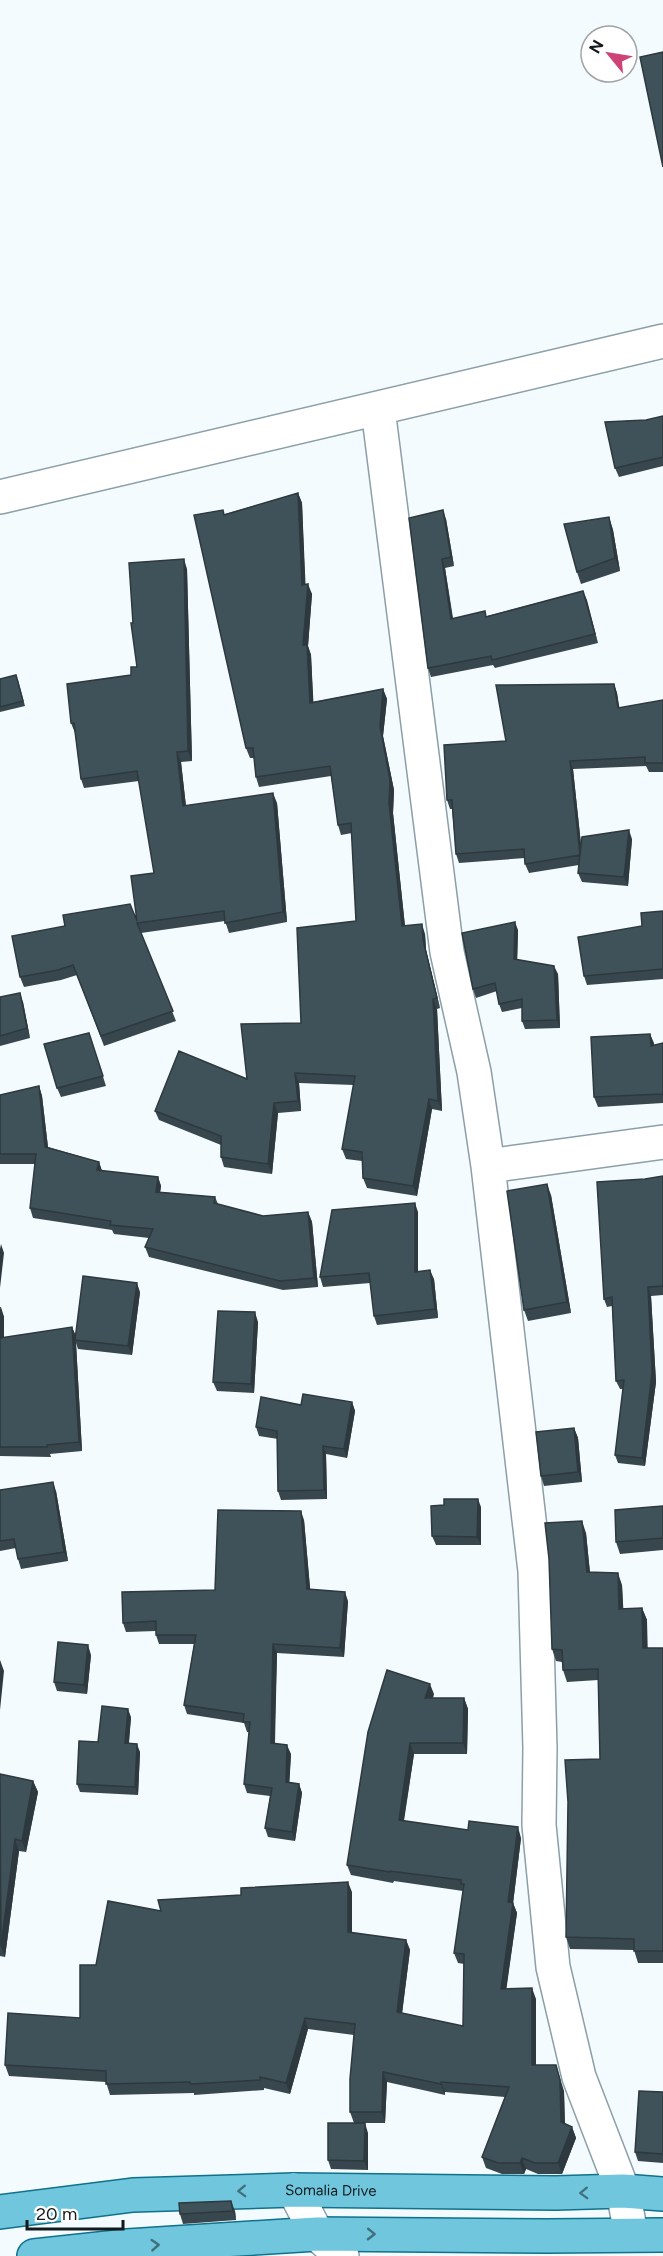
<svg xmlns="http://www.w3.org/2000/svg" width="663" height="2256" font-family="Figtree,sans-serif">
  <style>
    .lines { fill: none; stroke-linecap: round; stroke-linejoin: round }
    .minor-casing { stroke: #8c9fa7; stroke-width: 36 }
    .major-casing { stroke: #10718b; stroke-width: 36 }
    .minor { stroke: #fff; stroke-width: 33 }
    .major { stroke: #6fc6dd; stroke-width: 33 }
    .wall { fill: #37474d }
    .shaded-wall { fill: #2d393e }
    .building { fill: #405259; stroke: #2d393e; stroke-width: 1.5 }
    .oneway { stroke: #41707d }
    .labels { text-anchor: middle; stroke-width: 6; stroke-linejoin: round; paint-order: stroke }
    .street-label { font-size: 15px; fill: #131a1d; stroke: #fff }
  </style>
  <rect width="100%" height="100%" fill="#f3fbff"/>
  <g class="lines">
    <g class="minor-casing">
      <path id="minor" d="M 378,409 L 447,952 L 474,1072 L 488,1166 L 535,1571 L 540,1748 L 539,1825 L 553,1967 L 579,2077 L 623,2191 L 631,2234
        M 0,497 L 663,341
        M 488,1166 L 663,1142
        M 294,2190 L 317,2234 L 342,2256"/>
    </g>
    <g class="major-casing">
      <g id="major">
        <path id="s1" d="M 0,2212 L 133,2195 L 294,2190 L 556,2193 L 623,2191 L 663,2194"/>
        <path d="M 34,2256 L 127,2246 L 317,2234 L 547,2236 L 663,2235"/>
      </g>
    </g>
    <use href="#minor" class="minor"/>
    <use href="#major" class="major"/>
  </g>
  <path class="wall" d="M 663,416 L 663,466 L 619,477 L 615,468 L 646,420 Z
    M 298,493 L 302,503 L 305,584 L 312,594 L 308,646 L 311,655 L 313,702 L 383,689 L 387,699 L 383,736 L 394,790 L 393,813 L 405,926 L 425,934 L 426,950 L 440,1008 L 437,1009 L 442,1111 L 432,1109 L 417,1196 L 367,1188 L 363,1178 L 362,1161 L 346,1159 L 342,1149 L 354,1085 L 299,1083 L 301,1111 L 278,1113 L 272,1174 L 224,1167 L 221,1157 L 221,1145 L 159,1120 L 155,1111 L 247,1079 L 301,1023 L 356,921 L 352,833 L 341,835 L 338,825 L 331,776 L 259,787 L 256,777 L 254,758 L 250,758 L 246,748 L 225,514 Z
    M 609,517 L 613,530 L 620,571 L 581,584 L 577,572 Z
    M 446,519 L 454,566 L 445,568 L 453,618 L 487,616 L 583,591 L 598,643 L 495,668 L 493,665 L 431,677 L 428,668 Z
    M 187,569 L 192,761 L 181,762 L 186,806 L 277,803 L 287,922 L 229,933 L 225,921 L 141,933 L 176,1021 L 104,1046 L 77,975 L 61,980 L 24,987 L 20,977 L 137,921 L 154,873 L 139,781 L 84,788 L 81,779 L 75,733 L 71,723 L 131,675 L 137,667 L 133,623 Z
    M 0,679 L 18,680 L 25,706 L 0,712 Z
    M 614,684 L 617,693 L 619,708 L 663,700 L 663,772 L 649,772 L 646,766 L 573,769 L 581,844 L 632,839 L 628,886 L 582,882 L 578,873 L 579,865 L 529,873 L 525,864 L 525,858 L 459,863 L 456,854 L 452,809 L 450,809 L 447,800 L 506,741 Z
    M 663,911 L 663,979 L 587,985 L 584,976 L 642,926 Z
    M 518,930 L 517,960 L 558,974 L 560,1028 L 525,1029 L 522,1021 L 522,1008 L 502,1012 L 499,1004 L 497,991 L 476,998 L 473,989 Z
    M 0,997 L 23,1002 L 30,1038 L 0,1046 Z
    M 89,1033 L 106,1086 L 61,1097 L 57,1088 Z
    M 650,1034 L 654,1045 L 663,1043 L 663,1103 L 598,1107 L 594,1097 Z
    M 39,1086 L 42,1096 L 48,1147 L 99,1162 L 102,1171 L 158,1177 L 161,1186 L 160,1192 L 215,1197 L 218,1204 L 263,1216 L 308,1212 L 312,1222 L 318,1287 L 283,1290 L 149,1257 L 145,1247 L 149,1238 L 114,1234 L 112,1230 L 33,1218 L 30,1208 L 35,1164 L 0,1164 L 0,1095 Z
    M 663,1176 L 663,1295 L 651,1296 L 656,1382 L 645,1466 L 618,1463 L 615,1455 L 623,1389 L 620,1389 L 616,1381 L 612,1306 L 607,1307 L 604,1299 L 645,1179 Z
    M 551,1195 L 571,1313 L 528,1321 L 524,1310 Z
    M 418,1212 L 418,1271 L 434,1279 L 438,1318 L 377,1325 L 374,1316 L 370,1283 L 323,1287 L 320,1277 Z
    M 140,1292 L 132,1355 L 78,1349 L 76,1343 L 82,1451 L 50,1454 L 51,1457 L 0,1456 L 0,1307 L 4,1317 L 4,1338 L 72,1327 L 76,1336 Z
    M 258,1322 L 254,1393 L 217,1391 L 213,1382 Z
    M 352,1402 L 355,1411 L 347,1458 L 326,1454 L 327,1499 L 281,1500 L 278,1491 L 278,1439 L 259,1436 L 256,1427 L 301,1405 Z
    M 574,1428 L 578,1438 L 582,1482 L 544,1486 L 541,1476 Z
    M 0,1490 L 56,1491 L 68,1561 L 21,1569 L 18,1559 L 16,1548 L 0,1551 Z
    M 663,1506 L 663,1550 L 620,1554 L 616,1542 Z
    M 481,1507 L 481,1545 L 436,1545 L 432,1536 Z
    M 304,1520 L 310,1589 L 348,1601 L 344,1657 L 277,1653 L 275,1744 L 291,1754 L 289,1782 L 299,1784 L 302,1793 L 295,1841 L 268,1837 L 265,1828 L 270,1796 L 247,1793 L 244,1784 L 249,1732 L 247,1732 L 244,1723 L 187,1714 L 184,1705 L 194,1644 L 159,1644 L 156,1635 L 156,1631 L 126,1632 L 123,1623 L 215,1590 Z
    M 586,1533 L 590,1572 L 622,1585 L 623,1609 L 642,1608 L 647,1620 L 647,1648 L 663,1648 L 663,1963 L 638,1963 L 634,1950 L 570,1949 L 566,1937 L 600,1759 L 598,1680 L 567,1682 L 563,1670 L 562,1662 L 556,1661 L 552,1649 Z
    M 91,1655 L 87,1694 L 57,1691 L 54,1682 Z
    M 434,1694 L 433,1698 L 464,1698 L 468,1709 L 467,1754 L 414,1754 L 404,1821 L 521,1838 L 513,1903 L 517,1913 L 506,1989 L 536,1999 L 536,2065 L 564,2091 L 565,2124 L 572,2127 L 576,2138 L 562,2174 L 538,2174 L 526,2169 L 524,2174 L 502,2174 L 486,2168 L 482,2157 L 505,2097 L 445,2092 L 445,2095 L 387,2082 L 385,2123 L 354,2123 L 350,2112 L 354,2035 L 308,2029 L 290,2094 L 264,2088 L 264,2090 L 194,2095 L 194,2093 L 110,2095 L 106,2082 L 9,2076 L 5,2065 L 80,2018 L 96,1965 L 161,1911 L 352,1892 L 352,1933 L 406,1940 L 410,1950 L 402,2013 L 463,2026 L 464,1964 L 458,1963 L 454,1953 L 463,1891 L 394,1881 L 393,1883 L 351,1875 L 347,1865 Z
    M 131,1717 L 129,1743 L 140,1752 L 138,1795 L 80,1792 L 77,1784 L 98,1742 Z
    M 0,1774 L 33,1781 L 38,1792 L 26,1852 L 19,1851 L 5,1957 L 0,1956 Z
    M 663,2092 L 663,2163 L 638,2161 L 635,2152 Z
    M 368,2133 L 368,2170 L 331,2169 L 328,2160 Z
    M 235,2211 L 236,2220 L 183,2224 L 180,2214 Z"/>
  <path class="shaded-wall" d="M 298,493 L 302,503 L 306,595 L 302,585 Z
    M 443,510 L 446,519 L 454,566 L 451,557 Z
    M 609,517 L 613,530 L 620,571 L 615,558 Z
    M 184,559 L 187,569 L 192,761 L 188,751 Z
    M 442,559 L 445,568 L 454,628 L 451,619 Z
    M 308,584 L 312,594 L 308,646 L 311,655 L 314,713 L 310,703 L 303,645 Z
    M 583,591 L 587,600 L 598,643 L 595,634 Z
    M 614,684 L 617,693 L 621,717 L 618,708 Z
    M 383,689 L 387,699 L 383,736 L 394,790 L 393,813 L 406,936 L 402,926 L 380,726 Z
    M 177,752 L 181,762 L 187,816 L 183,806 Z
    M 570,761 L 573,769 L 583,864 L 580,855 Z
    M 273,793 L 277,803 L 287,922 L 283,912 Z
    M 629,830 L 632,839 L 628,886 L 624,877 Z
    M 515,922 L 518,930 L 517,968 L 514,959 Z
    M 422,924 L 425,934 L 426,950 L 440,1008 L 437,998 L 423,940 Z
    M 554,966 L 558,974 L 560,1028 L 557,1020 Z
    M 20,993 L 23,1002 L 30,1038 L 27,1028 Z
    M 433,999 L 437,1009 L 442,1111 L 438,1101 Z
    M 650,1034 L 654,1043 L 654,1055 L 651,1046 Z
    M 295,1073 L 299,1083 L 301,1111 L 298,1101 Z
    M 39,1086 L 42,1096 L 49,1156 L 45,1147 Z
    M 429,1099 L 432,1109 L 417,1196 L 413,1186 Z
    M 274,1103 L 278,1113 L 272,1174 L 268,1164 Z
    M 99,1162 L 102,1171 L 97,1170 Z
    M 158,1177 L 161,1186 L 159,1201 L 156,1192 Z
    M 547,1184 L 551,1195 L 571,1313 L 567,1302 Z
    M 415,1203 L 418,1212 L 418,1281 L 415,1272 Z
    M 308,1212 L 312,1222 L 318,1287 L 314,1278 Z
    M 1,1244 L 4,1253 L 0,1288 L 0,1249 Z
    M 430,1270 L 434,1279 L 438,1318 L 435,1309 Z
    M 137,1283 L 140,1292 L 132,1355 L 128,1346 Z
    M 648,1287 L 651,1296 L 656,1382 L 645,1466 L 642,1458 Z
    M 1,1307 L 4,1317 L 4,1348 L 0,1338 Z
    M 255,1312 L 258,1322 L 254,1393 L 251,1384 Z
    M 72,1327 L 76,1337 L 75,1340 L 76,1343 L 82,1451 L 79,1442 Z
    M 352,1402 L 355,1411 L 347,1458 L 344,1449 Z
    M 574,1428 L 578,1438 L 582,1482 L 578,1472 Z
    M 323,1446 L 326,1454 L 327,1499 L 324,1490 Z
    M 53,1482 L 56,1491 L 68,1561 L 64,1552 Z
    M 478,1499 L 481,1507 L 481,1545 L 477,1537 Z
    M 301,1511 L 304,1520 L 311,1598 L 307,1589 Z
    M 582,1521 L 586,1533 L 591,1584 L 587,1572 Z
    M 618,1573 L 622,1585 L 624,1621 L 619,1609 Z
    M 345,1592 L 348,1601 L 344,1657 L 340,1648 Z
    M 642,1608 L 647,1620 L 648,1660 L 643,1648 Z
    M 273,1644 L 277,1653 L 274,1753 L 271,1743 Z
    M 88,1645 L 91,1655 L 87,1694 L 84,1685 Z
    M 0,1660 L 4,1671 L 0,1710 Z
    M 430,1684 L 434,1694 L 429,1709 L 425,1698 Z
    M 464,1698 L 468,1709 L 467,1754 L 463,1743 Z
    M 128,1709 L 131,1717 L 128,1751 L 125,1743 Z
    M 410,1743 L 414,1754 L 402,1831 L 399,1820 Z
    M 137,1744 L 140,1752 L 138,1795 L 135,1787 Z
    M 287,1745 L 291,1754 L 289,1791 L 286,1782 Z
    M 33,1781 L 38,1792 L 26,1852 L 22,1841 Z
    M 299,1784 L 302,1793 L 295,1841 L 292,1832 Z
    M 518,1827 L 521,1838 L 512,1912 L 508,1902 Z
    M 15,1839 L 19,1851 L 5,1957 L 1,1946 Z
    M 348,1882 L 352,1892 L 352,1943 L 348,1932 Z
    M 513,1903 L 517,1913 L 505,1999 L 501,1989 Z
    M 406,1940 L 410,1950 L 401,2022 L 397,2012 Z
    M 532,1988 L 536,1999 L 536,2076 L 532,2065 Z
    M 305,2018 L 308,2029 L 290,2094 L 286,2083 Z
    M 556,2065 L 564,2091 L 565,2133 L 561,2122 Z
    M 383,2072 L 387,2082 L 385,2123 L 382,2112 Z
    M 441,2082 L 445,2092 L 445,2095 L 441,2084 Z
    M 365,2123 L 368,2133 L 368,2170 L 364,2161 Z
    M 572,2127 L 576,2138 L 562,2174 L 558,2163 Z
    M 522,2158 L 526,2169 L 524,2174 L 520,2163 Z
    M 231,2201 L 235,2211 L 236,2220 L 233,2211 Z"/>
  <path class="building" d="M 663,52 L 663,167 L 640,57 Z
    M 663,416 L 663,457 L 615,468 L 605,422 L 646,420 Z
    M 298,493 L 302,585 L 308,584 L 303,645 L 307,645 L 310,703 L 383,689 L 380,726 L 390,780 L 389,803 L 402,926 L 422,924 L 423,940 L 437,998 L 433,999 L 438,1101 L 429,1099 L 413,1186 L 363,1178 L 362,1152 L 342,1149 L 355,1076 L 295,1073 L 298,1101 L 274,1103 L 268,1164 L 221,1157 L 221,1136 L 155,1111 L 179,1051 L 247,1079 L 241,1024 L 301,1023 L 297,928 L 356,921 L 351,823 L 338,825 L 330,766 L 256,777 L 253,748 L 246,748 L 194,515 L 223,510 L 224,515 Z
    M 443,510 L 451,557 L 442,559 L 451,619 L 485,611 L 486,617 L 583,591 L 595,634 L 492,660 L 491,656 L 428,668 L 409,518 Z
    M 609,517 L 615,558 L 577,572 L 564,524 Z
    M 184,559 L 188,751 L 177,752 L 183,806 L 273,793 L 283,912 L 225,923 L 224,911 L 137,923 L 173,1011 L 101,1036 L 73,965 L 58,970 L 20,977 L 12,936 L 65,926 L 63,915 L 130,904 L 137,921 L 131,876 L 154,873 L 137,771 L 81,779 L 74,723 L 71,723 L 67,684 L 131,675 L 131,667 L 137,667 L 131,623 L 133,623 L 129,563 Z
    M 16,675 L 23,701 L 0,707 L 0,679 Z
    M 614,684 L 618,708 L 663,700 L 663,763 L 645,763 L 645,757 L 570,761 L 580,855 L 525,864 L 524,849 L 456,854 L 452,800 L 447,800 L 444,745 L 506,741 L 496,685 Z
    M 629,830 L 624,877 L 578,873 L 582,837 Z
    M 663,911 L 663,969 L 584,976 L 578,937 L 642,926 L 641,913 Z
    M 515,922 L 514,959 L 554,966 L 557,1020 L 522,1021 L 522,999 L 499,1004 L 495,983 L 473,989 L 462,933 Z
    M 20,993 L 27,1028 L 0,1036 L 0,997 Z
    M 89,1033 L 103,1076 L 57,1088 L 44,1044 Z
    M 650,1034 L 651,1046 L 663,1043 L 663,1094 L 594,1097 L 591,1037 Z
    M 39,1086 L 45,1147 L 99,1162 L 97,1170 L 158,1177 L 156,1192 L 215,1197 L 214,1203 L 263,1216 L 308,1212 L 314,1278 L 280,1281 L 145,1247 L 153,1229 L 110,1225 L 111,1221 L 30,1208 L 36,1154 L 0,1154 L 0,1095 Z
    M 663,1176 L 663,1286 L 648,1287 L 652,1373 L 642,1458 L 615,1455 L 624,1380 L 616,1381 L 612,1297 L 604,1299 L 597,1182 L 645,1179 Z
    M 547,1184 L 567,1302 L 524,1310 L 507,1191 Z
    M 415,1203 L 415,1272 L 430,1270 L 435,1309 L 374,1316 L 369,1273 L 320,1277 L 332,1210 Z
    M 83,1276 L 137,1283 L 128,1346 L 75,1340 Z
    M 0,1307 L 0,1338 L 72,1327 L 79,1442 L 47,1445 L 47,1447 L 0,1447 Z
    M 218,1311 L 255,1312 L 251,1384 L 213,1382 Z
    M 303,1394 L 352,1402 L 344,1449 L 323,1446 L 324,1490 L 278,1491 L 277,1431 L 256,1427 L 261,1397 L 301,1405 Z
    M 574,1428 L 578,1472 L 541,1476 L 536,1432 Z
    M 53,1482 L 64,1552 L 18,1559 L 14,1539 L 0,1541 L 0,1490 Z
    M 444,1499 L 478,1499 L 477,1537 L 432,1536 L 431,1506 L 444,1505 Z
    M 663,1506 L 663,1538 L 616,1542 L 615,1510 Z
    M 218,1510 L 301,1511 L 307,1589 L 345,1592 L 340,1648 L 273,1644 L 271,1743 L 287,1745 L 286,1782 L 299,1784 L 292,1832 L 265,1828 L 272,1788 L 244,1784 L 250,1722 L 243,1722 L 244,1714 L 184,1705 L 196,1635 L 156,1635 L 156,1621 L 123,1623 L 122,1592 L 215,1590 Z
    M 582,1521 L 587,1572 L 618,1573 L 619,1609 L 642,1608 L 643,1648 L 663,1648 L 663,1951 L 634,1951 L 634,1939 L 566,1937 L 568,1802 L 565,1760 L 600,1759 L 598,1669 L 563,1670 L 562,1650 L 552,1649 L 549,1559 L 545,1523 Z
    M 58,1642 L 88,1645 L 84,1685 L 54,1682 Z
    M 387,1670 L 430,1684 L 425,1698 L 464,1698 L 463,1743 L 410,1743 L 399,1820 L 468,1830 L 469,1821 L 518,1827 L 508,1902 L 513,1903 L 501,1989 L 532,1988 L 532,2065 L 556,2065 L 560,2080 L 561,2122 L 572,2127 L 558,2163 L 535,2163 L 522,2158 L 520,2163 L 498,2163 L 482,2157 L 509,2087 L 441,2082 L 441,2084 L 383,2072 L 382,2112 L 350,2112 L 350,2079 L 355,2024 L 305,2018 L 286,2083 L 260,2077 L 260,2080 L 191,2084 L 190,2082 L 106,2084 L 106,2071 L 5,2065 L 8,2013 L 80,2018 L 80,1965 L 96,1965 L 108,1901 L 161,1911 L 158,1900 L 241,1895 L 241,1888 L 348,1882 L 348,1932 L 406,1940 L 397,2012 L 463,2026 L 464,1954 L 454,1953 L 464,1884 L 461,1884 L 461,1880 L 390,1871 L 390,1872 L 347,1865 L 368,1732 Z
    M 102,1706 L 128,1709 L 125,1743 L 137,1744 L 135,1787 L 77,1784 L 79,1741 L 98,1742 Z
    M 0,1774 L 33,1781 L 22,1841 L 15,1839 L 1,1946 Z
    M 639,2091 L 663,2092 L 663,2154 L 635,2152 Z
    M 328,2123 L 365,2123 L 364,2161 L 328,2160 Z
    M 231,2201 L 233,2211 L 180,2214 L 179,2203 Z"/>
  <defs><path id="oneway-chevron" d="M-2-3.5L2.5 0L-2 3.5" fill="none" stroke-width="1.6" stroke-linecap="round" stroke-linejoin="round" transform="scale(1.5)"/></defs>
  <g class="oneway">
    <use href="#oneway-chevron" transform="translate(242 2191) rotate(178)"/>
    <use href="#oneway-chevron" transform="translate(584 2193) rotate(178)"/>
    <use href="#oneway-chevron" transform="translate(371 2234) rotate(1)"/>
    <use href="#oneway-chevron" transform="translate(155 2245) rotate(-4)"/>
  </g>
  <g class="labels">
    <g class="street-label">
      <text dy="5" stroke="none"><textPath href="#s1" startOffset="332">Somalia Drive</textPath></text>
    </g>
  </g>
  <g transform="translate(609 54) rotate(300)"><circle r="28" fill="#ffffff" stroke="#a1a3a5" stroke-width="1.5"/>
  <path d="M0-4.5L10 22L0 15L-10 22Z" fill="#cd4277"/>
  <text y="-9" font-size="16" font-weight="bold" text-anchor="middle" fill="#131a1d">N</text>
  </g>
  <path d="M27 2220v9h96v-9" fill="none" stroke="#131a1d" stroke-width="3"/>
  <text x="36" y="2220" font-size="18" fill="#131a1d" stroke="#ffffff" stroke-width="4.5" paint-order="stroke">20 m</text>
</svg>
